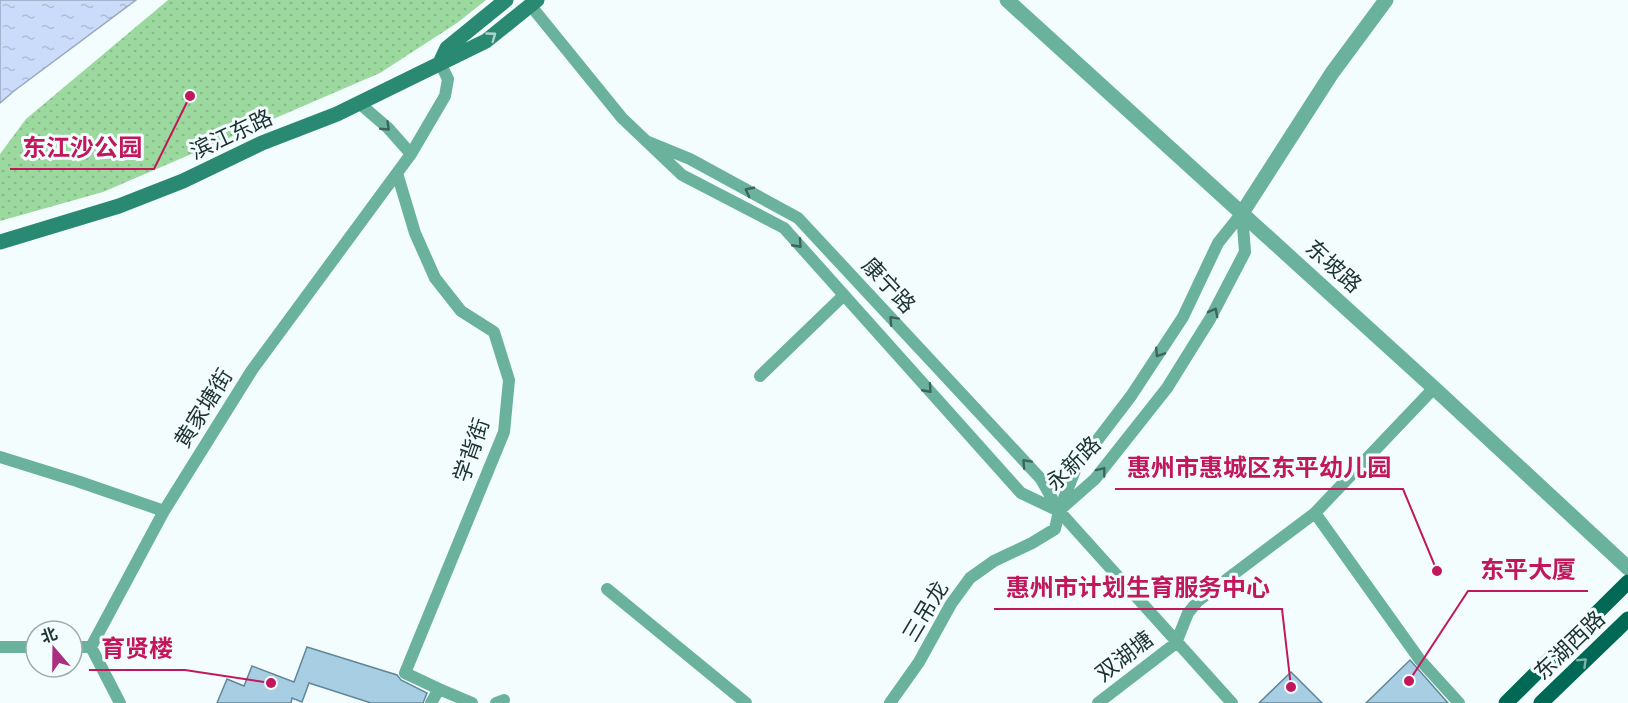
<svg xmlns="http://www.w3.org/2000/svg" width="1628" height="703" font-family="Signika,'Noto Sans SC',sans-serif">
  <style>
    .green { fill: url(#green-dots) }
    .water { fill: url(#water-ripples); stroke: #96a9be; stroke-width: 1.5 }
    .building { fill: #a8cee3; stroke: #618699; stroke-width: 1.5 }
    .lines { fill: none; stroke-linecap: round; stroke-linejoin: round }
    .minor { stroke: #6bb29d; stroke-width: 12 }
    .tertiary { stroke: #6bb29d; stroke-width: 15 }
    .secondary { stroke: #298972; stroke-width: 15 }
    .primary { stroke: #006955; stroke-width: 15 }
    .oneway { stroke: #acd4cc }
    .oneway2 { stroke: #3d655d }
    .oneway3 { stroke: #7ab3a9 }
    .labels { text-anchor: middle; stroke-width: 6; stroke-linejoin: round; paint-order: stroke }
    .street-label { font-size: 22px; fill: #1e3233; stroke: #f3fdfd }
    .leader { fill: none; stroke: #c2185b; stroke-width: 2 }
    .callout-dot { fill: #c2185b; stroke: #f3fdfd; stroke-width: 2 }
    .callout-label { font-size: 24px; text-anchor: middle; font-weight: bold; fill: #c2185b; stroke: #f3fdfd; stroke-width: 6; stroke-linejoin: round; paint-order: stroke }
  </style>
  <defs>
    <pattern id="green-dots" width="8" height="8" patternUnits="userSpaceOnUse" patternTransform="scale(1.5)"><rect width="8" height="8" fill="#9cd99e"/><path d="M2 2h.1M6 6h.1" fill="none" stroke="#86bb89" stroke-width="1.8" stroke-linecap="round"/></pattern>
    <pattern id="water-ripples" width="26" height="14" patternUnits="userSpaceOnUse" patternTransform="scale(1.5)"><rect width="26" height="14" fill="#cadcfa"/><path d="M2 4q2-2 4 0t4 0M15 11q2-2 4 0t4 0" fill="none" stroke="#adbdd7"/></pattern>
  </defs>
  <rect width="100%" height="100%" fill="#f3fdfd"/>
  <path class="green" d="M 168,0 L 486,0 L 457,23 L 380,73 L 103,192 L 0,221 L 0,154 L 26,119 Z"/>
  <path class="water" d="M 0,0 L 136,0 L 14,91 L 0,103 Z"/>
  <path class="building" d="M 307,647 L 397,675 L 401,680 L 427,693 L 423,703 L 371,703 L 309,683 L 302,702 L 292,698 L 291,703 L 217,703 L 227,679 L 244,686 L 252,666 L 294,682 Z
    M 1410,660 L 1448,703 L 1366,703 Z
    M 1291,672 L 1322,703 L 1259,703 Z"/>
  <g class="lines">
    <path class="minor" d="M 531,6 L 622,118 L 682,175 L 784,228 L 1021,493 L 1059,511
      M 359,103 L 388,128 L 411,154
      M 646,141 L 690,159 L 798,218 L 1041,479 L 1059,511 L 1232,703
      M 397,173 L 415,233 L 435,278 L 461,311 L 494,332 L 509,380 L 504,432 L 405,673 L 439,689 L 431,703
      M 760,376 L 844,295
      M 0,457 L 77,481 L 164,511
      M 1062,508 L 1095,479 L 1167,388 L 1210,319 L 1245,252 L 1242,213
      M 1315,513 L 1420,660 L 1459,703
      M 607,589 L 746,703
      M 0,647 L 36,647
      M 72,647 L 91,647
      M 91,647 L 164,511 L 252,370 L 411,154 L 445,96 L 448,79 L 440,63
      M 91,647 L 120,703
      M 439,689 L 472,703
      M 496,703 L 504,700
      M 890,703 L 919,662 L 951,604 L 970,578 L 994,561 L 1032,543 L 1055,529 L 1059,511 L 1076,468 L 1131,396 L 1183,317 L 1218,243 L 1242,213
      M 1098,703 L 1176,643 L 1188,613 L 1198,601 L 1315,513 L 1434,388"/>
    <path class="tertiary" d="M 1007,0 L 1434,388 L 1628,568
      M 1242,213 L 1332,73 L 1386,0"/>
    <path class="secondary" d="M 440,63 L 447,48 L 506,0
      M 0,242 L 119,206 L 183,181 L 262,143 L 337,114 L 486,41 L 537,0"/>
    <path class="primary" d="M 1506,703 L 1628,582
      M 1541,703 L 1628,619"/>
  </g>
  <defs><path id="oneway-chevron" d="M-2-3.5L2.5 0L-2 3.5" fill="none" stroke-width="1.6" stroke-linecap="round" stroke-linejoin="round" transform="scale(1.5)"/></defs>
  <use class="oneway" href="#oneway-chevron" transform="translate(492 36) rotate(-36)"/>
  <g class="oneway2">
    <use href="#oneway-chevron" transform="translate(386 127) rotate(43)"/>
    <use href="#oneway-chevron" transform="translate(749 191) rotate(-152)"/>
    <use href="#oneway-chevron" transform="translate(798 244) rotate(48)"/>
    <use href="#oneway-chevron" transform="translate(1214 312) rotate(-62)"/>
    <use href="#oneway-chevron" transform="translate(893 320) rotate(-133)"/>
    <use href="#oneway-chevron" transform="translate(1159 353) rotate(123)"/>
    <use href="#oneway-chevron" transform="translate(928 389) rotate(48)"/>
    <use href="#oneway-chevron" transform="translate(1026 463) rotate(-133)"/>
    <use href="#oneway-chevron" transform="translate(1102 471) rotate(-52)"/>
  </g>
  <use class="oneway3" href="#oneway-chevron" transform="translate(1583 662) rotate(-44)"/>
  <g class="labels">
    <g class="street-label">
      <text transform="translate(231 134) rotate(-25)" y="8">滨江东路</text>
      <text transform="translate(1334 266) rotate(42)" y="8">东坡路</text>
      <text transform="translate(889 285) rotate(47)" y="8">康宁路</text>
      <text transform="translate(203 408) rotate(-58)" y="8">黄家塘街</text>
      <text transform="translate(471 450) rotate(-71)" y="8">学背街</text>
      <text transform="translate(1073 463) rotate(-45)" y="8">永新路</text>
      <text transform="translate(925 611) rotate(-59)" y="8">三吊龙</text>
      <text transform="translate(1569 645) rotate(-44)" y="8">东湖西路</text>
      <text transform="translate(1124 656) rotate(-38)" y="8">双湖塘</text>
    </g>
  </g>
  <path class="leader" d="M190 96L154 169H10M1437 571L1403 489H1115M1409 681L1468 591H1588M1291 687L1282 609H994M271 683L185 670H89"/>
  <g class="callout-dot">
    <circle cx="190" cy="96" r="6"/>
    <circle cx="1437" cy="571" r="6"/>
    <circle cx="1409" cy="681" r="6"/>
    <circle cx="1291" cy="687" r="6"/>
    <circle cx="271" cy="683" r="6"/>
  </g>
  <g class="callout-label">
    <text x="82" y="156">东江沙公园</text>
    <text x="1259" y="476">惠州市惠城区东平幼儿园</text>
    <text x="1528" y="578">东平大厦</text>
    <text x="1138" y="596">惠州市计划生育服务中心</text>
    <text x="137" y="657">育贤楼</text>
  </g>
  <g transform="translate(54 649) rotate(340)"><circle r="28" fill="#f3fdfd" stroke="#9eacac" stroke-width="1.5"/>
  <path d="M0-4.5L10 22L0 15L-10 22Z" fill="#ab2e80"/>
  <text y="-9" font-size="16" font-weight="bold" text-anchor="middle" fill="#1e3233">北</text>
  </g>
</svg>
